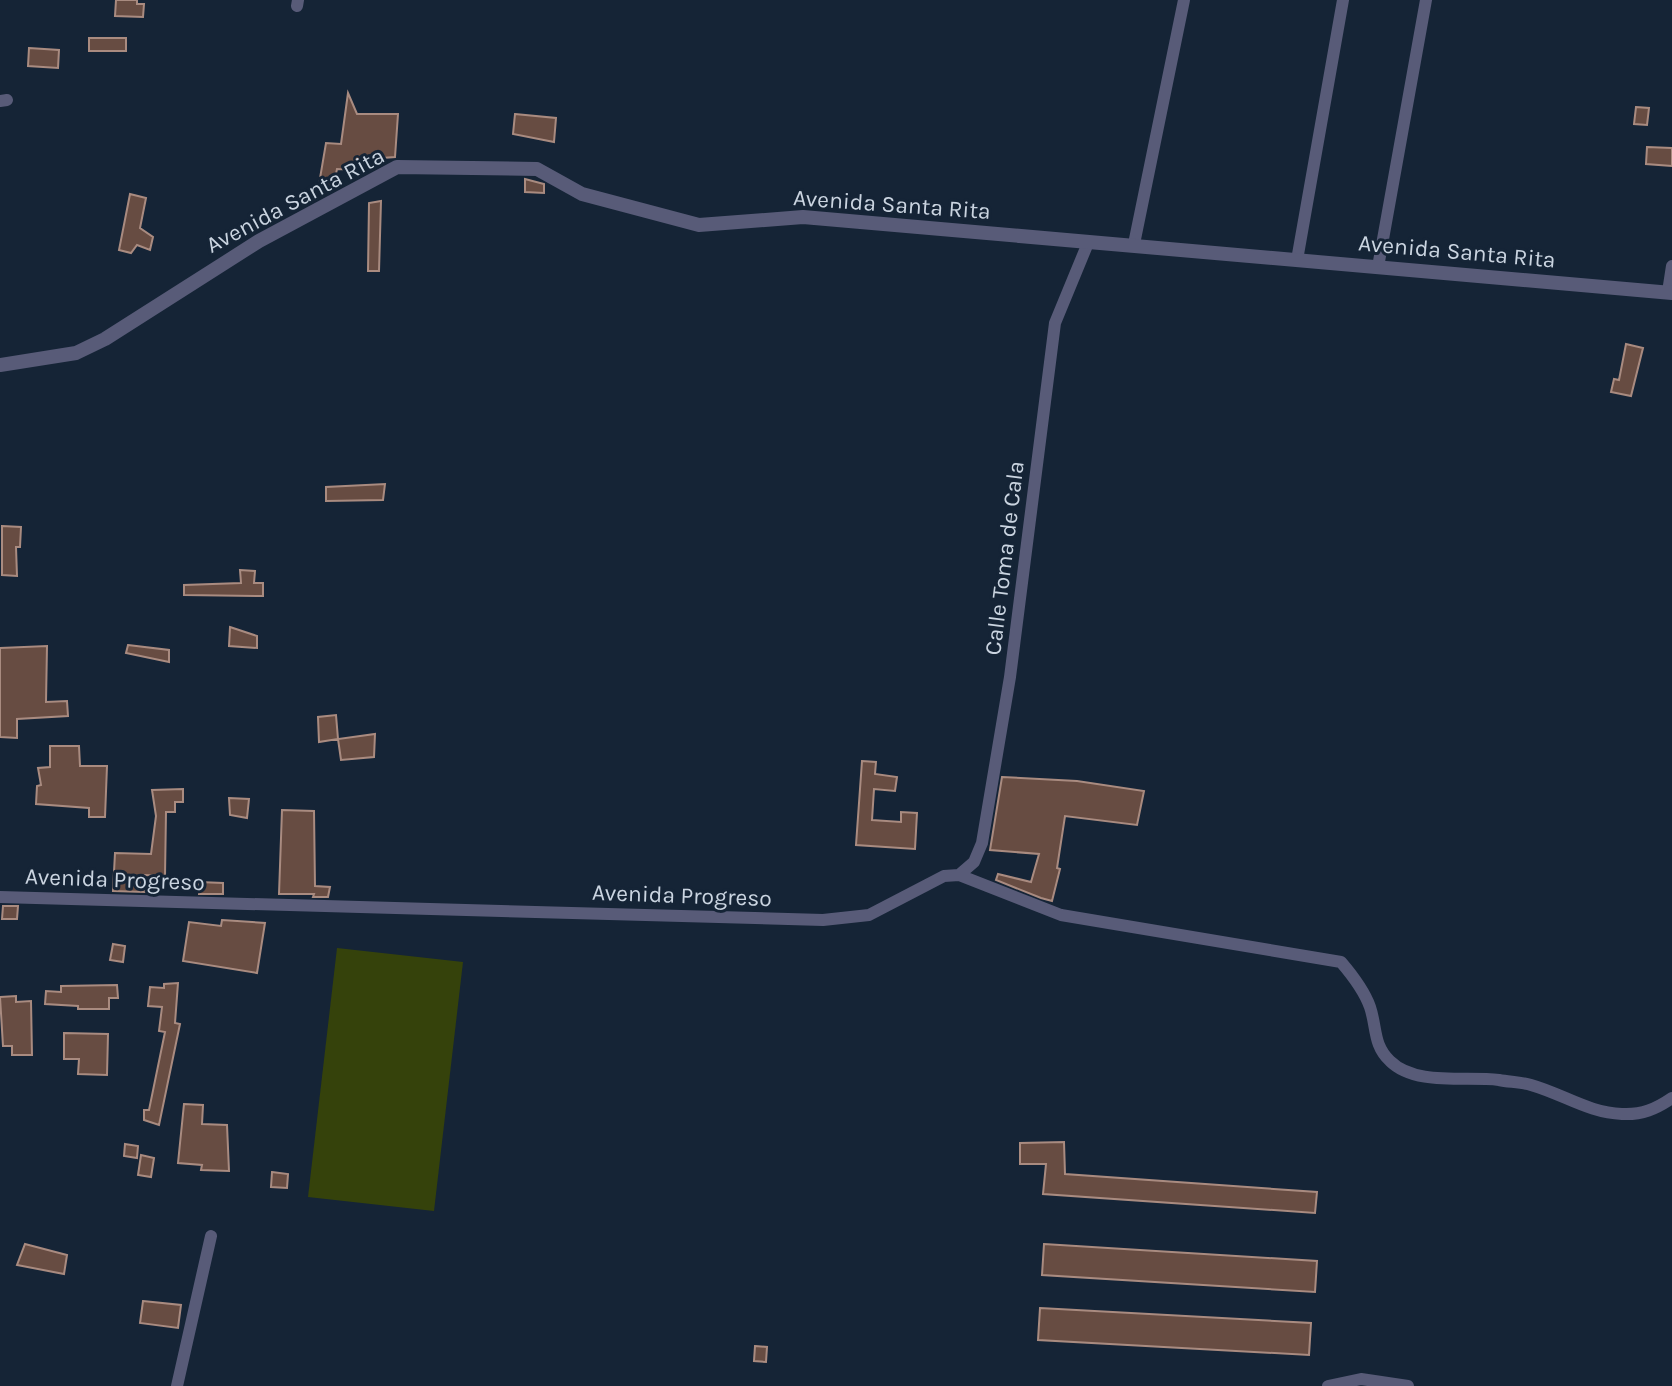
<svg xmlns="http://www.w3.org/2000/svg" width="1672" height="1386" font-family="Karla,sans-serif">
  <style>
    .green { fill: #35420b }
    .building { fill: #674c42; stroke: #a98b80; stroke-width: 2 }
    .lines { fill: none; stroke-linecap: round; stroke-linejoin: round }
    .minor { stroke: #585b78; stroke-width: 12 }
    .tertiary { stroke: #585b78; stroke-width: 14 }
    .labels { text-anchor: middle; stroke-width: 6; stroke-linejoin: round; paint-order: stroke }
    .street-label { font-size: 23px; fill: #cad4e0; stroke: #152436 }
  </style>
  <rect width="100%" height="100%" fill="#152436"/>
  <path class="green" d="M 337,948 L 463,962 L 434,1211 L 308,1197 Z"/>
  <path class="building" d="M 116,0 L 137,0 L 137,4 L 144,4 L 143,17 L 115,16 Z
    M 89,38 L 126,38 L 126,51 L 89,51 Z
    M 29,48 L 59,50 L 58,68 L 28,66 Z
    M 348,93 L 357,114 L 398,114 L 395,157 L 355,160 L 354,170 L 337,169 L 332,191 L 318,190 L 326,143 L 341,144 Z
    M 1636,107 L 1649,108 L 1647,125 L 1634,124 Z
    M 515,114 L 556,118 L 554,142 L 513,134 Z
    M 1647,147 L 1672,148 L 1672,166 L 1646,164 Z
    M 525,179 L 544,184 L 544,193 L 525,192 Z
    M 130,194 L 146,198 L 140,228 L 153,237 L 150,250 L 137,245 L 131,253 L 119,250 Z
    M 381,201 L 379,271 L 368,271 L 369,203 Z
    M 1626,344 L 1643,348 L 1631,396 L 1611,392 L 1614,379 L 1619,380 Z
    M 385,484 L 383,500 L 326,501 L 326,487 Z
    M 2,526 L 21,527 L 20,547 L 16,547 L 17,576 L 2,575 Z
    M 240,570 L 255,571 L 254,583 L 263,583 L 263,596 L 184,595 L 184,585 L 241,583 Z
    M 230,627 L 257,636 L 257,648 L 229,646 Z
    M 128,645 L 169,650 L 169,662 L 126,653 Z
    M 47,646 L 46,702 L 67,701 L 68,716 L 17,719 L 17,738 L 0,737 L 0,648 Z
    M 336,715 L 338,739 L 319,742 L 318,717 Z
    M 375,734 L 374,757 L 341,760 L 338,739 Z
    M 50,746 L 79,746 L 80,766 L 107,766 L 105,817 L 89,817 L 89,808 L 36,804 L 37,786 L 41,785 L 38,768 L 50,767 Z
    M 862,761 L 876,762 L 875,774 L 897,777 L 895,791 L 874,789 L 872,820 L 901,822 L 901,812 L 917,813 L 915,849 L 856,845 Z
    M 1002,777 L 1077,781 L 1144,791 L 1137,825 L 1065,816 L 1057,868 L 1060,869 L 1052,901 L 1041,898 L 996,880 L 998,874 L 1031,882 L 1039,854 L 990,850 Z
    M 183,789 L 183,802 L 175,802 L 175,812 L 166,812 L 165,876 L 145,875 L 145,892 L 113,891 L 115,853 L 151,854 L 156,816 L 152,790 Z
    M 229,798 L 249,799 L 247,818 L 230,815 Z
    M 282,810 L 314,811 L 315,886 L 330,887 L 328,897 L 313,897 L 314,894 L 279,894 Z
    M 199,882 L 223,883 L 223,894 L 199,894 Z
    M 3,906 L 18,906 L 17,919 L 2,919 Z
    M 222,920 L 265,923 L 257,973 L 183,961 L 189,922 L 221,926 Z
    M 113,944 L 125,946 L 123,962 L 110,960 Z
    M 178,983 L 175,1023 L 180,1024 L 159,1125 L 144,1120 L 144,1110 L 149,1110 L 165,1032 L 159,1031 L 162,1007 L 148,1006 L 150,987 L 164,988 L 164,984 Z
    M 117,985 L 118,998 L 109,998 L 109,1009 L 78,1009 L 78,1006 L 45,1004 L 46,991 L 61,992 L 61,986 Z
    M 16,996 L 16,1002 L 31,1001 L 32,1055 L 12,1055 L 12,1046 L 3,1046 L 0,997 Z
    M 64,1033 L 108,1034 L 107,1075 L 78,1074 L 79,1059 L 64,1059 Z
    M 184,1104 L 203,1105 L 202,1124 L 227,1125 L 229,1171 L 201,1170 L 202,1165 L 178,1163 Z
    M 1064,1142 L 1065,1174 L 1317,1192 L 1315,1213 L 1043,1194 L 1046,1164 L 1020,1164 L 1020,1143 Z
    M 125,1144 L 138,1146 L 137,1158 L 124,1156 Z
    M 141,1155 L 154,1158 L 151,1177 L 138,1175 Z
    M 272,1172 L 288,1174 L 287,1188 L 271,1187 Z
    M 25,1244 L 67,1255 L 64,1274 L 17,1265 Z
    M 1044,1244 L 1317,1261 L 1315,1292 L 1042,1275 Z
    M 143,1301 L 181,1305 L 178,1328 L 140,1323 Z
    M 1040,1308 L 1311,1323 L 1309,1355 L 1038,1340 Z
    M 755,1346 L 767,1347 L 766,1362 L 754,1361 Z"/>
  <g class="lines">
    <path class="minor" d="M 297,6 L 298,0
      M 0,101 L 7,100
      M 1134,244 L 1184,0
      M 1297,260 L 1343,0
      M 1378,267 L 1426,0
      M 1668,292 L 1672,266
      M 959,875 L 974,862 L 982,843 L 1010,677 L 1055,323 L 1088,243
      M 0,897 L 823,920 L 869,915 L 944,876 L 959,875 L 1061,915 L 1341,962 C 1353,976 1364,990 1370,1007 C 1377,1028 1373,1045 1390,1061 C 1415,1086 1466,1076 1499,1080 C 1509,1082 1521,1082 1531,1085 C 1563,1094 1589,1113 1622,1114 C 1642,1115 1656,1109 1672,1098
      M 177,1386 L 211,1236
      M 1328,1386 L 1361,1379 L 1408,1386"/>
    <path class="tertiary" d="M 0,365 L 76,353 L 105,339 L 259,241 L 397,167 L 537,169 L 582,194 L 699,225 L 803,217 L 1672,293"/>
  </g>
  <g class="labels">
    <g class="street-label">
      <text transform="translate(295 200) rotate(-28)" y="8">Avenida Santa Rita</text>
      <text transform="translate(892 204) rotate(4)" y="8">Avenida Santa Rita</text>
      <text transform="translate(1457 251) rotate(5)" y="8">Avenida Santa Rita</text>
      <text transform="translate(1004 558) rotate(-83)" y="8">Calle Toma de Cala</text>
      <text transform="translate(115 879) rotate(2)" y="8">Avenida Progreso</text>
      <text transform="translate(682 895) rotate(2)" y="8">Avenida Progreso</text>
    </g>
  </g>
</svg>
